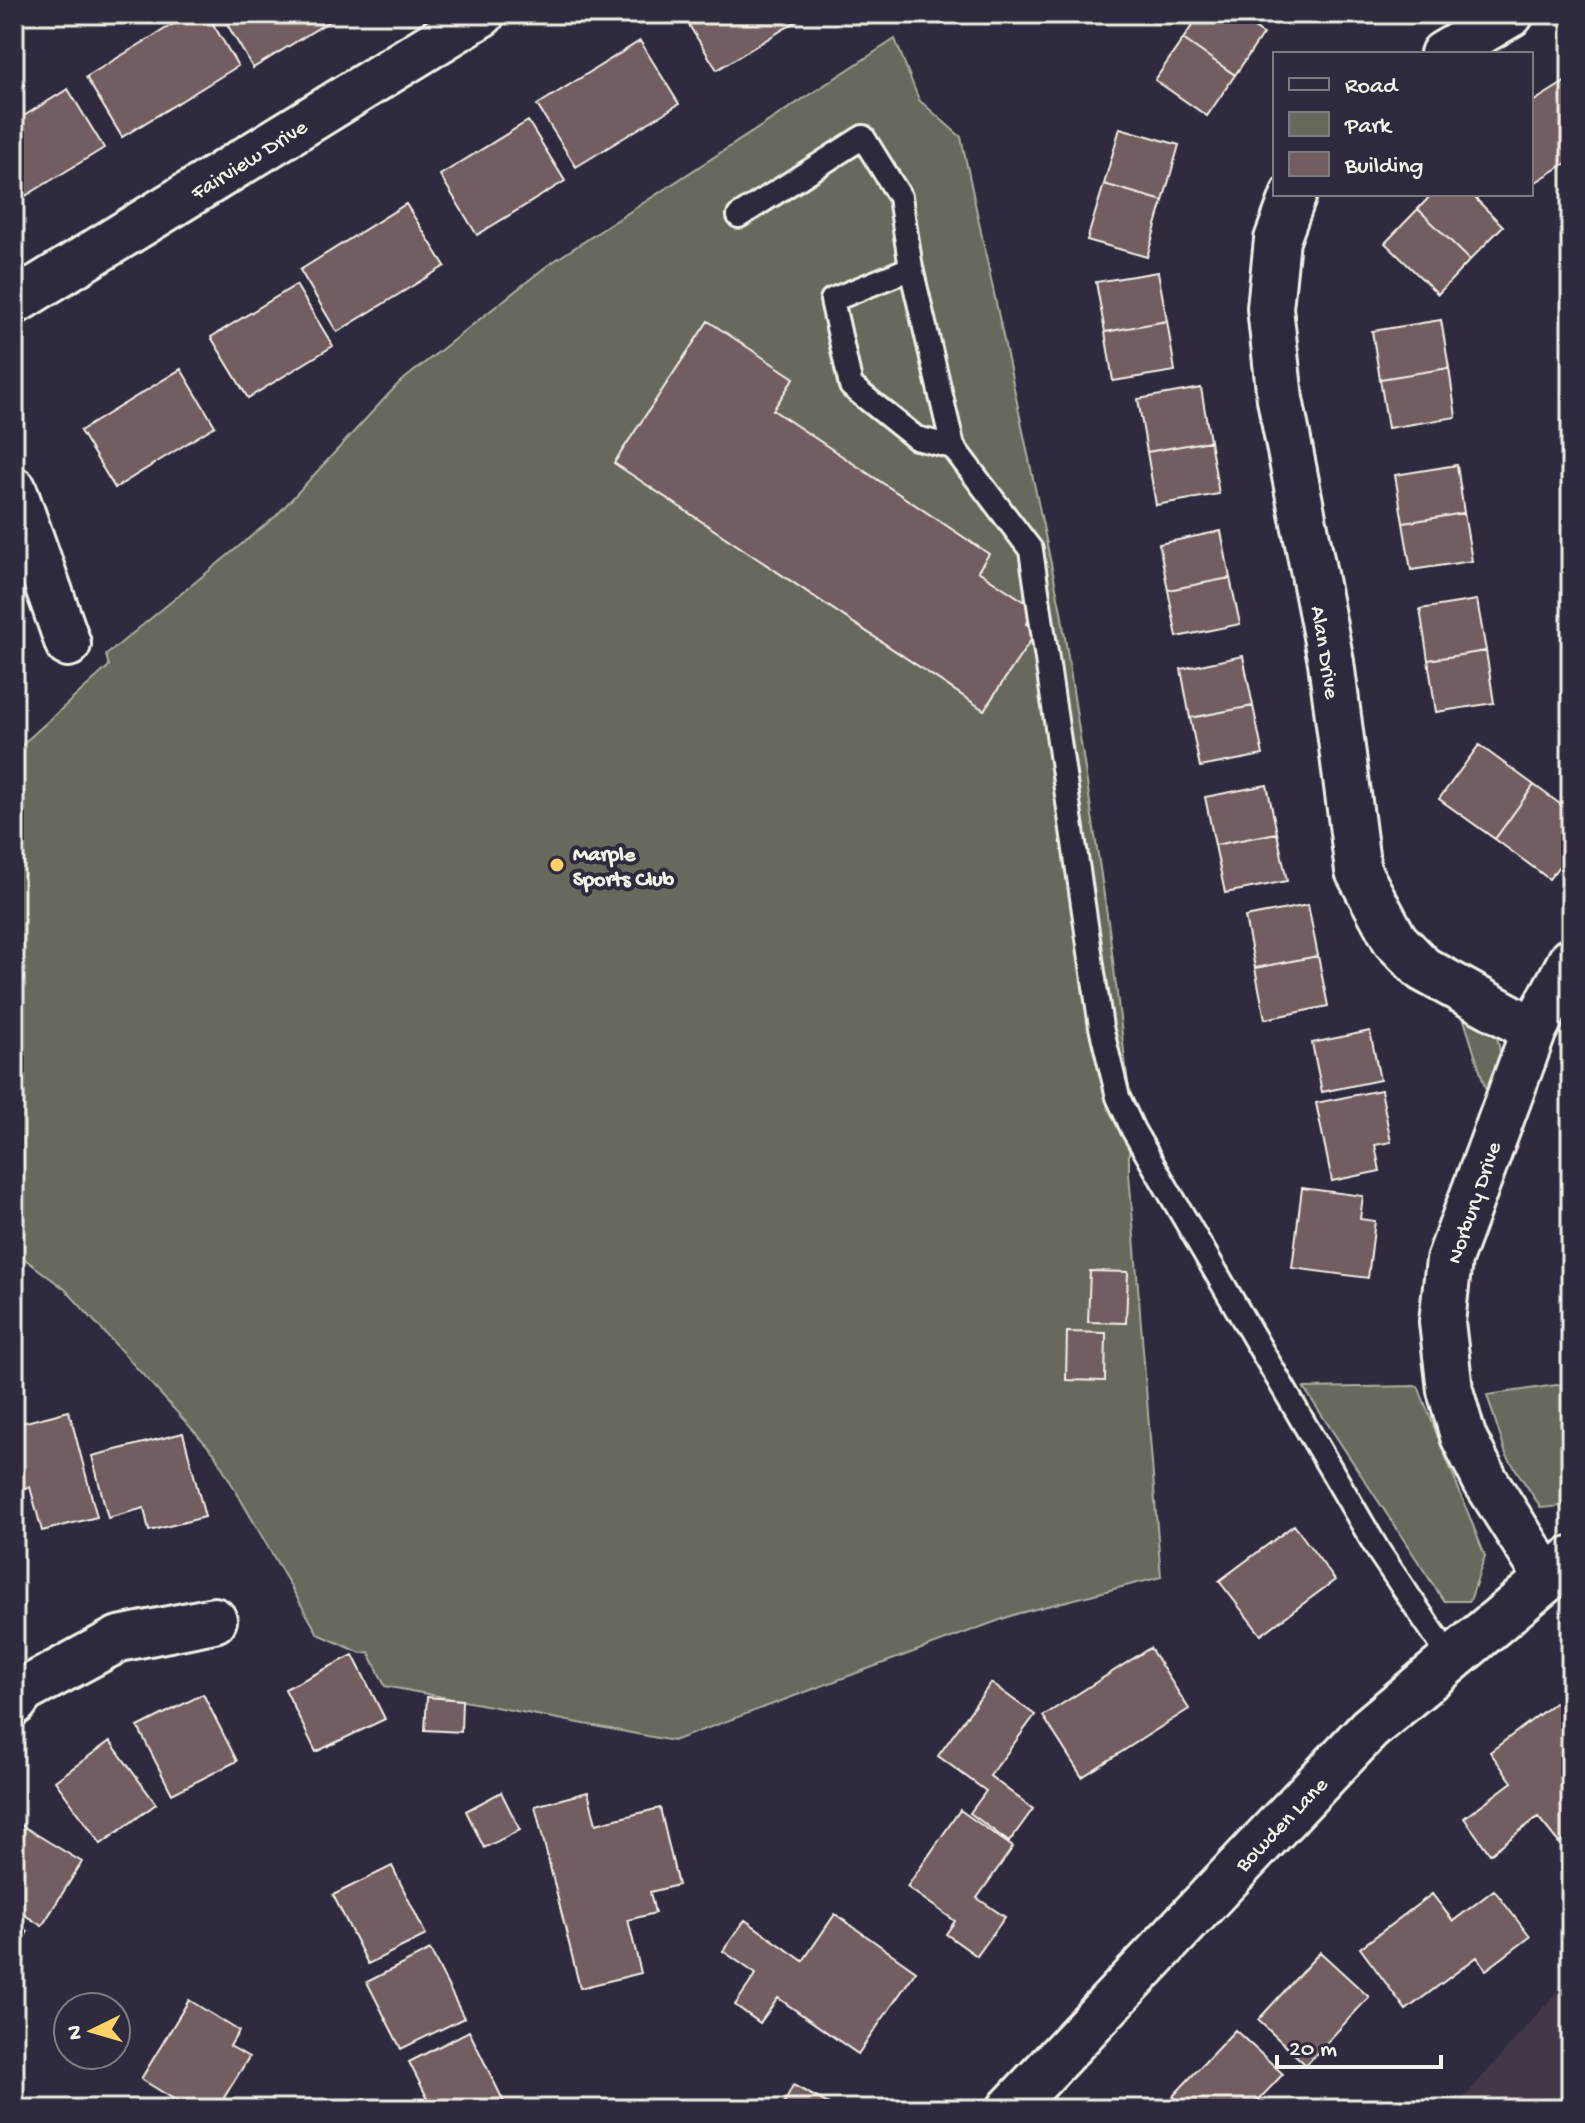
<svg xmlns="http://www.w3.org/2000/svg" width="1585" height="2123" font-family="'Gochi Hand',sans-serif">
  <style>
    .built { fill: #433948 }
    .green { fill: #68695b; stroke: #aeada2; stroke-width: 2 }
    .building { fill: #725d60; stroke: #f4f1e8; stroke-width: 2 }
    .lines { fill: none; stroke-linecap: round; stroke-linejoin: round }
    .lane-casing { stroke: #f4f1e8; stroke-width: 28 }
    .street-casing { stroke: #f4f1e8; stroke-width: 50 }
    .lane { stroke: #2f2a3d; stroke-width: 22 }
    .street { stroke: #2f2a3d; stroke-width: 44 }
    .poi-dot { fill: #ffd166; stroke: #2f2a3d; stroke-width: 3 }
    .labels { text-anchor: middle; stroke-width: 8; stroke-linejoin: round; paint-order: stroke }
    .street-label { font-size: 22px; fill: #f4f1e8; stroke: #2f2a3d }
    .poi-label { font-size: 22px; font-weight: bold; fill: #f4f1e8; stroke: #2f2a3d; text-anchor: start }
  </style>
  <rect width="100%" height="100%" fill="#2f2a3d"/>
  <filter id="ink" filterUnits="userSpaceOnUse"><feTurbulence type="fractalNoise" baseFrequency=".0125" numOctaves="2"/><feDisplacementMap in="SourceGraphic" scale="16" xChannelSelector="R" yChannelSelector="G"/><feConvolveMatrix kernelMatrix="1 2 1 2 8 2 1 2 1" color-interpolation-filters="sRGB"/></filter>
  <g filter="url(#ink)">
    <path class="built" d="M 1571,1976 L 1571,2109 L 1454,2109 Z"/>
    <path class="green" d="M 895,39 L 919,100 L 961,137 L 1061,611 L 1109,928 L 1129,1092 L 1129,1173 L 1161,1577 L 1016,1614 L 673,1741 L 385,1686 L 369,1652 L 361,1653 L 318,1634 L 214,1453 L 66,1290 L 14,1251 L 14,752 L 109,666 L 106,655 L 276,516 L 398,384 L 548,265 Z
      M 1460,1007 L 1495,1027 L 1501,1056 L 1489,1100 Z
      M 1571,1383 L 1571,1505 L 1541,1508 L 1506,1454 L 1487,1395 Z
      M 1418,1386 L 1485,1556 L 1470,1601 L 1444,1601 L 1304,1388 Z"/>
    <path class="building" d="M 190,14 L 207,14 L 238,66 L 122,137 L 86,77 Z
      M 221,14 L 341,14 L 253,68 Z
      M 682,14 L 808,14 L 717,70 Z
      M 1200,14 L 1234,14 L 1263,34 L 1235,75 L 1183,39 Z
      M 1183,39 L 1235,75 L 1207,116 L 1155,80 Z
      M 640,41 L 679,104 L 576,167 L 537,105 Z
      M 1571,78 L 1571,160 L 1531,185 L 1531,103 Z
      M 68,89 L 104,148 L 14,203 L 14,122 Z
      M 528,121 L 565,181 L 477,235 L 440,175 Z
      M 1120,128 L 1179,145 L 1163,201 L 1104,184 Z
      M 1104,184 L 1163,201 L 1147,257 L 1087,240 Z
      M 1432,194 L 1471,194 L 1503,226 L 1470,260 L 1418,209 Z
      M 406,204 L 445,266 L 337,332 L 300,270 Z
      M 1418,209 L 1470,260 L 1438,294 L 1385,243 Z
      M 1158,272 L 1167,321 L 1105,332 L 1096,282 Z
      M 296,285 L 333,346 L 248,398 L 211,337 Z
      M 1441,320 L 1449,368 L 1380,379 L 1372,331 Z
      M 708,321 L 794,378 L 773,410 L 989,554 L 978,571 L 1036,609 L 1026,624 L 1037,631 L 984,710 L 614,463 Z
      M 1167,321 L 1175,371 L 1113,381 L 1105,332 Z
      M 1449,368 L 1456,417 L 1388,428 L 1380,379 Z
      M 181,369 L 215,426 L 115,488 L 80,431 Z
      M 1201,388 L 1210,441 L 1147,452 L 1138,399 Z
      M 1210,441 L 1219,494 L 1156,505 L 1147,452 Z
      M 1457,465 L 1464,513 L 1403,523 L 1395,475 Z
      M 1464,513 L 1472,561 L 1411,570 L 1403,523 Z
      M 1221,531 L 1230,578 L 1168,590 L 1159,544 Z
      M 1230,578 L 1240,624 L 1177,637 L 1168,590 Z
      M 1477,600 L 1486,651 L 1428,660 L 1420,609 Z
      M 1486,651 L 1494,703 L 1436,712 L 1428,660 Z
      M 1243,656 L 1253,706 L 1190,718 L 1181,669 Z
      M 1253,706 L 1263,755 L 1200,767 L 1190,718 Z
      M 1479,745 L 1534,785 L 1495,839 L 1439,799 Z
      M 1267,785 L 1277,833 L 1215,845 L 1205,797 Z
      M 1534,785 L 1571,812 L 1571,850 L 1549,879 L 1495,839 Z
      M 1277,833 L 1287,881 L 1225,893 L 1215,845 Z
      M 1308,905 L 1318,956 L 1255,968 L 1245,917 Z
      M 1318,956 L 1328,1006 L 1265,1019 L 1255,968 Z
      M 1370,1031 L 1380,1080 L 1322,1092 L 1312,1043 Z
      M 1381,1090 L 1391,1142 L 1375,1145 L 1380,1171 L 1332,1181 L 1316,1103 Z
      M 1302,1188 L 1363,1196 L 1360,1219 L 1375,1221 L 1368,1278 L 1292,1268 Z
      M 1090,1271 L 1128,1272 L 1126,1323 L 1088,1322 Z
      M 1067,1332 L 1106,1333 L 1105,1381 L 1066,1380 Z
      M 69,1411 L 97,1517 L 42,1531 L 30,1487 L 14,1491 L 14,1425 Z
      M 183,1433 L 205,1517 L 149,1531 L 144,1508 L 108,1518 L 92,1456 Z
      M 1294,1525 L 1335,1580 L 1261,1635 L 1219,1581 Z
      M 1150,1648 L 1189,1709 L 1082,1777 L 1043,1716 Z
      M 353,1655 L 385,1719 L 316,1752 L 285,1689 Z
      M 991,1683 L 1035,1715 L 990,1776 L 1033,1809 L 1009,1842 L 970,1813 L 986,1791 L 938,1756 Z
      M 203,1694 L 237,1761 L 172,1794 L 138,1727 Z
      M 1566,1694 L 1571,1701 L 1571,1743 L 1561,1751 L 1571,1765 L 1571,1834 L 1559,1843 L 1538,1817 L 1490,1854 L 1464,1818 L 1512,1782 L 1490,1752 Z
      M 427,1697 L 462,1700 L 461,1732 L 425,1730 Z
      M 110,1741 L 156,1804 L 101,1844 L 55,1781 Z
      M 501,1792 L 520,1830 L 484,1848 L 466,1811 Z
      M 588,1792 L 596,1824 L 660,1808 L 678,1885 L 650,1892 L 655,1913 L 628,1920 L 641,1973 L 580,1988 L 535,1806 Z
      M 960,1810 L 1013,1847 L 977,1898 L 1005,1917 L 977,1956 L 946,1934 L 955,1921 L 907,1887 Z
      M 21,1825 L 82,1862 L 42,1926 L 14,1908 L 14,1836 Z
      M 392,1866 L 426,1935 L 368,1964 L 333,1895 Z
      M 1494,1890 L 1530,1937 L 1486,1970 L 1477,1957 L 1406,2010 L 1360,1948 L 1432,1894 L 1453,1921 Z
      M 835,1914 L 916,1971 L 858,2054 L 778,1998 L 760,2023 L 735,2005 L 756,1974 L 723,1951 L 745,1920 L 803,1961 Z
      M 14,1923 L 28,1931 L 14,1955 Z
      M 430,1950 L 464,2018 L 401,2049 L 367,1982 Z
      M 1320,1952 L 1369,1997 L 1306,2065 L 1258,2020 Z
      M 189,2000 L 239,2031 L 230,2046 L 249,2057 L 217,2109 L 190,2109 L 141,2079 Z
      M 1235,2030 L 1283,2074 L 1250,2109 L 1187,2109 L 1173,2096 Z
      M 469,2031 L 504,2102 L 491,2109 L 433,2109 L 409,2062 Z
      M 793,2085 L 838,2109 L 781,2109 Z"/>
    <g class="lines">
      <g class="lane-casing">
        <path id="lane" d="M 739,216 L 863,137 L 900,197 L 911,268 L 953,447 L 1031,550 L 1101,1027 L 1118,1097 L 1133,1130 L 1379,1552 L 1451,1659
          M 911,268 L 832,300 L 851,386 L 916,438 L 953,447"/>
      </g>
      <g class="street-casing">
        <path id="street" d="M 1443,54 L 1511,14
          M 1294,194 L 1277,240 L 1270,308 L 1280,399 L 1331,662 L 1358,871 L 1395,940 L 1423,969 L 1534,1030
          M 14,302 L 482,14
          M 14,490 L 68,644
          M 1547,1578 L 1485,1480 L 1463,1436 L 1450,1390 L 1442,1322 L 1449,1260 L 1534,1030 L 1571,960
          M 14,1703 L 23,1691 L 119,1639 L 214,1620
          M 1010,2109 L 1369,1729 L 1571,1559"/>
      </g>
      <use href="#lane" class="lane"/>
      <use href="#street" class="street"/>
    </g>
  </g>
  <circle class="poi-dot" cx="557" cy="865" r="8"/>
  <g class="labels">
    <g class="street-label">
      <text transform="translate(248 158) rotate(-32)" y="8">Fairview Drive</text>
      <text transform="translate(1327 652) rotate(81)" y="8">Alan Drive</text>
      <text transform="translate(1472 1202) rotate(-71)" y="8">Norbury Drive</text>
      <text transform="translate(1280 1823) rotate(-46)" y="8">Bowden Lane</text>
    </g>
    <g class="poi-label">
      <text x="573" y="860">Marple<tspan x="573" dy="25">Sports Club</tspan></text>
    </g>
  </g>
  <rect width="1585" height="2123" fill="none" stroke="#2f2a3d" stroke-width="48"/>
  <rect x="24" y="24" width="1537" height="2075" fill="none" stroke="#f4f1e8" stroke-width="3" filter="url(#ink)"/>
  <rect x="1273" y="52" width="260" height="144" fill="#2f2a3d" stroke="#7e7a81" stroke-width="2"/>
  <rect x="1289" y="78" width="40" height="12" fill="#2f2a3d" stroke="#7e7a81" stroke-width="2"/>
  <text x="1345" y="92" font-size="24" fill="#f4f1e8">Road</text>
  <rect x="1289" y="112" width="40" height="24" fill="#68695b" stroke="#7e7a81" stroke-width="2"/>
  <text x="1345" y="132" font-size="24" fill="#f4f1e8">Park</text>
  <rect x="1289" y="152" width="40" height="24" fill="#725d60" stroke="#7e7a81" stroke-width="2"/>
  <text x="1345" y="172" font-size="24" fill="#f4f1e8">Building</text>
  <g transform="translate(92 2031) rotate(265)"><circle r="38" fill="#2f2a3d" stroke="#7e7a81" stroke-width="2"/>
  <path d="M0-6L14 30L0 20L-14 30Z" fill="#ffd166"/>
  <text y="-12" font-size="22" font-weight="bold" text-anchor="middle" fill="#f4f1e8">N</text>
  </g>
  <path d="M1277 2055v12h164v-12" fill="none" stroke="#f4f1e8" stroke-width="4"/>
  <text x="1289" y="2055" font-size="24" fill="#f4f1e8" stroke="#2f2a3d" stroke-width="6" paint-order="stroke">20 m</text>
</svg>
